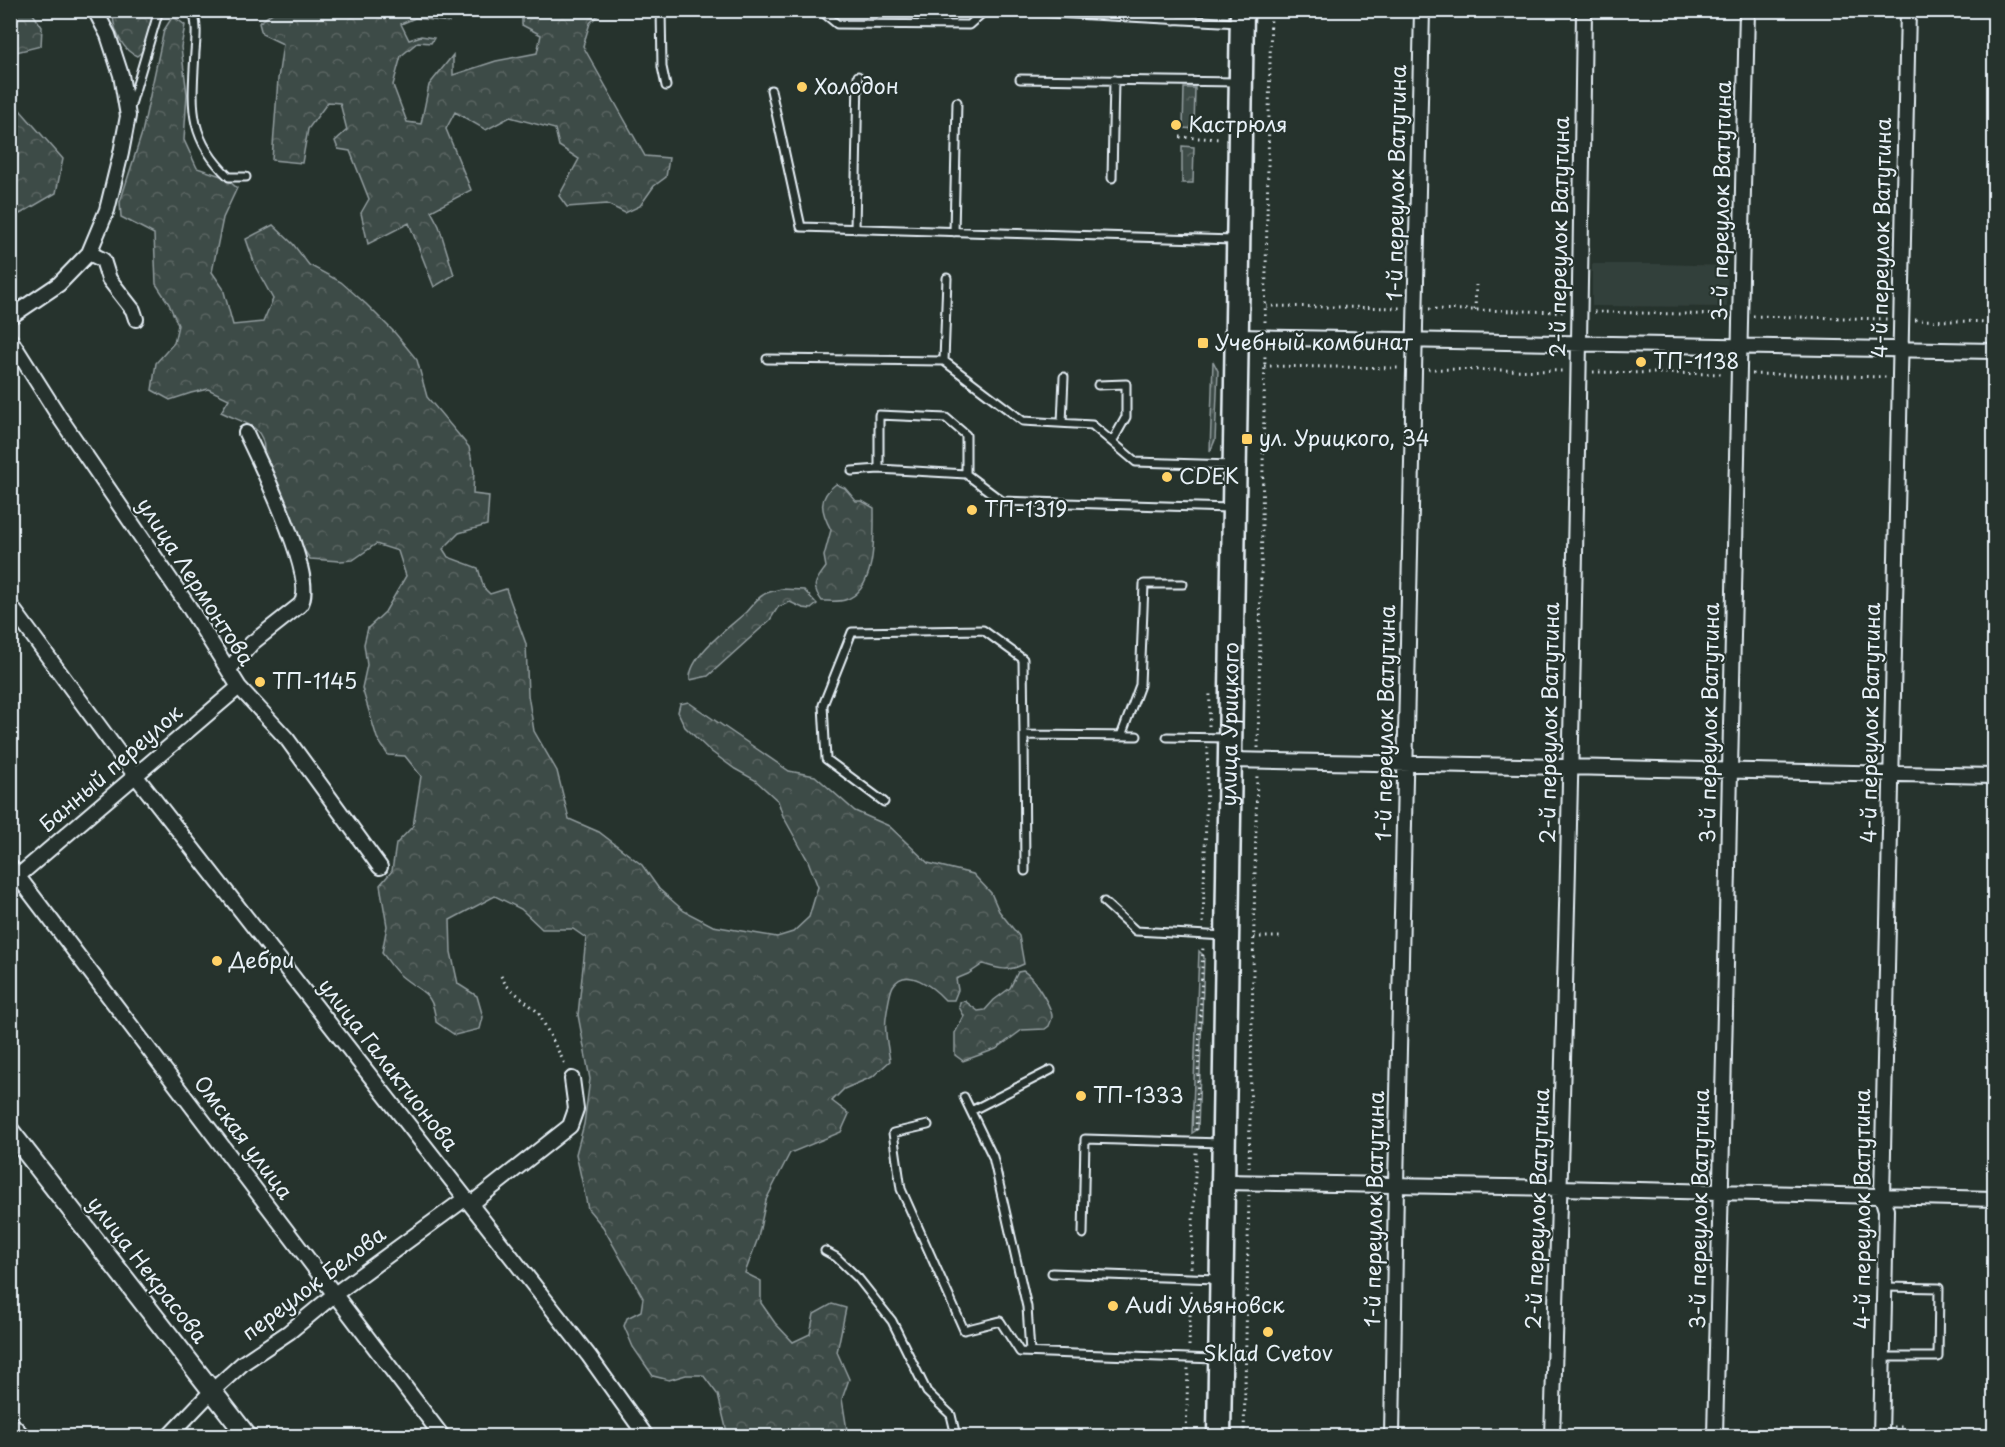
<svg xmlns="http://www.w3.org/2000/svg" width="2005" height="1447" font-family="'Playpen Sans',sans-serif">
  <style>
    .built { fill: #333f3a }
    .grass { fill: url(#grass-tufts); stroke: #939ea0; stroke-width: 1.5 }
    .forest { fill: url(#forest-crowns); stroke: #939ea0; stroke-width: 1.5 }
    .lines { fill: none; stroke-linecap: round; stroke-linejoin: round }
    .service-casing { stroke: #e8f1f8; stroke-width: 11 }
    .minor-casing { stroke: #e8f1f8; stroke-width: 18 }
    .tertiary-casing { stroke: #e8f1f8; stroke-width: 22 }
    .primary-casing { stroke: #e8f1f8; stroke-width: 27 }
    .path { stroke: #e8f1f8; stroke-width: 3; stroke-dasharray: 1.5 4.5; stroke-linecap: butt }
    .service { stroke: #26332d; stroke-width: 7 }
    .minor { stroke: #26332d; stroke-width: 14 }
    .tertiary { stroke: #26332d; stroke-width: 18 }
    .primary { stroke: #26332d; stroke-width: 22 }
    .poi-dot { fill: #ffd166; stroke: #26332d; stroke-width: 2 }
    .labels { text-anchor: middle; stroke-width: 4.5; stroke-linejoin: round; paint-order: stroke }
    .poi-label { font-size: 21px; fill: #e8f1f8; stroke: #26332d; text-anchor: start }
    .street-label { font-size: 21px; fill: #e8f1f8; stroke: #26332d }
  </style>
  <defs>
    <pattern id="grass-tufts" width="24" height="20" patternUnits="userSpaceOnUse" patternTransform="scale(1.5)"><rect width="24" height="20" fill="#3e4b47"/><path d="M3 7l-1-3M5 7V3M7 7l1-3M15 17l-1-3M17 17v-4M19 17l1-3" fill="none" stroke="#5a6562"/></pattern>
    <pattern id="forest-crowns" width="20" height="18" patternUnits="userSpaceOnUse" patternTransform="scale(1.5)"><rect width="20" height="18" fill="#3e4b47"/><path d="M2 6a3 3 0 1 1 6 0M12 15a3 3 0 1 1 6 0" fill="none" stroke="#5a6562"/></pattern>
  </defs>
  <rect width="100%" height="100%" fill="#26332d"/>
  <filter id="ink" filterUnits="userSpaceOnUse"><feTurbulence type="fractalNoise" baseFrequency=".0167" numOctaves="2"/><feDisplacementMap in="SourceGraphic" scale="12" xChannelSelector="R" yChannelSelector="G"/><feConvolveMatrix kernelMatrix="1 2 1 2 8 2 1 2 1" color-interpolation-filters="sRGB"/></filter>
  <g filter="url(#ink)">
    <path class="built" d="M 1592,264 L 1661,264 L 1728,266 L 1727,307 L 1592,306 Z"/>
    <path class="grass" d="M 1213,361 L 1218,371 L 1215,440 L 1210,452 Z
      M 1199,951 L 1204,956 L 1198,1129 L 1192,1133 Z"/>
    <path class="forest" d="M 11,10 L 31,11 L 42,27 L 41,46 L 16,52 L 13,102 L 63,159 L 56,193 L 20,214 L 11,199 Z
      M 119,11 L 156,11 L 144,50 L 137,56 C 123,51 114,31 113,16 Z
      M 275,11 L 455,11 L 449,22 L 415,18 L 401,24 L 409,40 L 421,36 L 434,38 L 431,43 L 418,42 L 401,56 L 393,85 L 407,122 L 421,124 L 429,85 L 453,55 L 453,75 L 496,61 L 537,53 L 541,35 L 522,25 L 522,11 L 602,11 L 590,23 L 583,46 L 645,156 L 669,158 L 666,177 L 654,186 L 640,206 L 625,213 L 607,204 L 567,207 L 559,196 L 579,159 L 559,146 L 555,129 L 510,117 L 486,130 L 455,112 L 446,129 L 471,190 L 431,211 L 439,226 L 454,275 L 434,287 L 409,223 L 368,244 L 361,213 L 369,199 L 350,151 L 338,149 L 335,141 L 347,130 L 340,103 L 328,102 L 308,129 L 302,163 L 272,160 L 278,79 L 283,44 L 262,34 L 259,23 Z
      M 173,16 L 185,25 L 181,47 L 187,94 L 184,140 L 197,168 L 224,177 L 237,188 L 223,218 L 212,272 L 223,288 L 233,325 L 263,322 L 273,299 L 256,268 L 246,239 L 273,225 L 293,244 L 309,265 L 341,282 L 366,304 L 395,333 L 417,360 L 427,397 L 469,447 L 474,471 L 473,494 L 489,496 L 487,525 L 459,533 L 443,549 L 448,557 L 478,568 L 484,588 L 490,594 L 506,589 L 526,644 L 528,695 L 534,731 L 557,771 L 569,819 L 599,832 L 642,865 L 659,889 L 684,911 L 713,926 L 777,937 L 793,932 L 809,917 L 818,887 L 808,861 L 783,816 L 778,801 L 755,780 L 735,769 L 709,750 L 685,727 L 678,712 L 680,704 L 688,702 L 789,771 L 815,776 L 855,811 L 889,826 L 928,863 L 973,874 L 991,893 L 999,911 L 1019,936 L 1024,964 C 1009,972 999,969 983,964 L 968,974 L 956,979 L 958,990 L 954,1000 L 945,1000 C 934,988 906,965 893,986 C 890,991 887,1011 886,1018 C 884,1032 888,1047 890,1061 L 872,1077 L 844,1089 L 832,1101 L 849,1114 L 841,1132 L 790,1153 L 766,1200 L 758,1238 L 745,1273 L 761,1281 L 761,1303 L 775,1323 L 793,1342 L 810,1334 L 814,1314 L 832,1304 L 846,1308 L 837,1352 L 849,1379 L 842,1399 L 848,1436 L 728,1436 L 718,1395 L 703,1375 L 686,1375 L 669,1380 L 653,1376 L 633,1347 L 624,1326 L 627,1318 L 641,1311 L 643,1298 L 603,1227 L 588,1209 L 576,1154 L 584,1124 L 590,1079 L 578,1015 L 586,938 L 573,929 L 542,929 L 521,909 L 495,896 L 450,920 L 451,952 L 458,984 L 477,996 L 483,1017 L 480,1029 L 455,1035 L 436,1022 C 433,990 422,994 400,975 C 393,969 388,960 382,953 L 387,926 L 380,885 L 392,871 L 396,844 L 413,826 L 421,776 L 405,756 L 388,755 L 377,738 L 362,688 L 367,665 L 364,644 L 368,628 L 385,612 L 406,576 L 398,551 L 376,544 L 353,560 L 340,561 L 310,559 L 297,539 L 264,452 C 265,424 242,423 221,412 L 229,399 L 208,389 L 191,393 L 170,400 L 152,390 L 156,363 L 174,343 L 178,325 L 169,304 L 156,284 L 154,234 L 121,217 L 120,202 L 142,133 L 164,30 Z
      M 1184,88 L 1195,88 L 1194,129 L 1183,128 Z
      M 1182,146 L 1194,147 L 1193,183 L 1182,183 Z
      M 836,484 L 845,488 L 856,501 L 862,501 L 874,508 C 874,534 877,591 845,600 C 839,602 829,601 822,601 C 810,585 816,581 826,567 L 824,556 L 831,530 C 821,511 817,498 836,484 Z
      M 781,589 L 804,590 L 817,604 L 811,609 L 803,608 L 790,602 L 778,607 L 770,620 L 708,676 L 690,680 C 688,656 730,627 746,612 C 751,607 756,599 763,595 C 767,592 775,591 781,589 Z
      M 1023,971 C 1032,975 1052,1007 1052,1017 C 1052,1020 1050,1023 1049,1026 L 1045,1029 L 1022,1030 L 996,1049 L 963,1061 L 955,1055 L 955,1033 L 964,1016 L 959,1007 L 960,1002 L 965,1001 L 978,1011 L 985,1010 L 994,1000 L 1010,988 L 1018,972 Z"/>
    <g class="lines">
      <g class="service-casing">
        <path id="service" d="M 192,10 C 198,23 196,39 195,52 C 192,106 187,137 229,177 L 246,177
          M 661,10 L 662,67 L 666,86
          M 820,10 L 837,24 L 969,25 L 986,10
          M 1018,11 L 1239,23
          M 1174,20 L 1174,10
          M 1020,79 L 1238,82
          M 771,90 L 801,227 L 1234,240
          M 130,108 L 159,10
          M 1112,178 L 1114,80
          M 855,229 L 858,76
          M 954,232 L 957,102
          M 947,278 L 944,361 L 1023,421 L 1092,425 L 1136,462 L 1232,465
          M 767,359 L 944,361
          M 1098,385 L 1126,384 L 1126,417 L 1112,442
          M 1062,423 L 1064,377
          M 879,469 L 879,415 L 946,418 L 966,435 L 966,474
          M 852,471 L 879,469 L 966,474 L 1002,501 L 1230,508
          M 1121,736 L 1140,685 L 1144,584 L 1183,584
          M 1167,737 L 1228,738
          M 884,802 L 826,759 L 823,705 L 852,632 L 983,630 L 1023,659 L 1024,735
          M 1025,871 L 1024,735 L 1137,736
          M 1104,902 L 1136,931 L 1225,936
          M 964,1097 L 993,1157 L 1027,1307 L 1030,1352
          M 971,1111 L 1051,1070
          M 928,1125 L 893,1133 L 901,1189 L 964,1330 L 1000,1321 L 1020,1352 L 1215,1359
          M 1083,1234 L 1085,1139 L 1222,1143
          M 825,1251 L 836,1257 L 858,1278 L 892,1321 L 927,1392 L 951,1415 L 956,1436
          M 1052,1273 L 1217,1279
          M 1883,1357 L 1938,1357 L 1939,1288 L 1885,1287"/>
      </g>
      <g class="minor-casing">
        <path id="minor" d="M 89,253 L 103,260 L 109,279 L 133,310 L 136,319
          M 10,317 L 59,284 L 89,253 L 107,210 L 121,153 L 128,116 L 121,75 L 108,35 L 95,10
          M 1237,337 L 1994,351
          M 10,339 L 60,418 L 189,607 L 239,687 L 287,739 L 380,867
          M 10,605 L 135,775 L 589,1356 L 646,1436
          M 229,669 L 252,643 L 300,605 C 319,581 259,461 246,433
          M 1230,760 L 1994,776
          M 10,866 L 442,1436
          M 10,883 L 239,687
          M 1223,1182 L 1560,1188 L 1994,1199
          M 471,1204 L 570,1126 L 576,1109 L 572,1079
          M 10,1422 L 23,1436
          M 169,1436 L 212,1391 L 243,1363 L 289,1332 L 335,1294 L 466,1198
          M 1392,1436 L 1396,1185 L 1422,10
          M 1552,1436 C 1567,961 1578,486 1584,10
          M 1715,1436 C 1722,1214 1725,992 1730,770 C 1735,517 1742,264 1747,10
          M 1881,1436 L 1886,1210 L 1882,1197 L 1908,10"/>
      </g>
      <g class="tertiary-casing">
        <path id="tertiary" d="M 10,1131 L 247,1436"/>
      </g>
      <g class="primary-casing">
        <g id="primary">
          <path id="s1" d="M 1219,1436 L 1242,10"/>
        </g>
      </g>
      <path class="path" d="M 1180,137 L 1220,139
        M 1266,306 L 1402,308
        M 1429,309 L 1567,312
        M 1475,310 L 1476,285
        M 1594,312 L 1726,315
        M 1753,316 L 1888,319
        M 1915,320 L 1994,322
        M 1265,322 L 1271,10
        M 1264,366 L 1400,368
        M 1428,369 L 1565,371
        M 1593,372 L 1724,374
        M 1752,374 L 1886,377
        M 1209,726 L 1210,693
        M 1258,748 L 1265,353
        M 1203,923 L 1208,747
        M 1254,937 L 1282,937
        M 501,976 L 506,985 L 538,1012 L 566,1066
        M 1196,1130 L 1203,945
        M 1249,1168 L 1257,775
        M 1191,1268 L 1196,1152
        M 1189,1346 L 1191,1290
        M 1894,1427 L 1904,1427
        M 1186,1436 L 1188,1368
        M 1244,1436 L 1249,1195"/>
      <use href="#service" class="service"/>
      <use href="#minor" class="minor"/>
      <use href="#tertiary" class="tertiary"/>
      <use href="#primary" class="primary"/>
    </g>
  </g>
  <g class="poi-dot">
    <circle cx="802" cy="87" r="6"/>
    <circle cx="1176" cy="125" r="6"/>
    <rect x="1197" y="337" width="12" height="12" rx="3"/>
    <circle cx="1641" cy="362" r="6"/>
    <rect x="1241" y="433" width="12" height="12" rx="3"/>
    <circle cx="1167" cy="477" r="6"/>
    <circle cx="972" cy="510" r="6"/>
    <circle cx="260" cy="682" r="6"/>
    <circle cx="217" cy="961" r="6"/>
    <circle cx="1081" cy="1096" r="6"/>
    <circle cx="1113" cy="1306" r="6"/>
    <circle cx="1268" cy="1332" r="6"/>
  </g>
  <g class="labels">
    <g class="poi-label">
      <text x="814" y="94">Холодон</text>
      <text x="1188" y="132">Кастрюля</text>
      <text x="1215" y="350">Учебный комбинат</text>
      <text x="1653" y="369">ТП-1138</text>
      <text x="1259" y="446">ул. Урицкого, 34</text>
      <text x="1179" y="484">CDEK</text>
      <text x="984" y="517">ТП-1319</text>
      <text x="272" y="689">ТП-1145</text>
      <text x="229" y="968">Дебри</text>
      <text x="1093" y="1103">ТП-1333</text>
      <text x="1125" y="1313">Audi Ульяновск</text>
      <text x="1268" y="1361" text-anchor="middle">Sklad Cvetov</text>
    </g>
    <g class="street-label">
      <text transform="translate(1397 183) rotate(-89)" y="7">1-й переулок Ватутина</text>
      <text transform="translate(1722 201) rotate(-89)" y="7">3-й переулок Ватутина</text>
      <text transform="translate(1560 237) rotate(-89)" y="7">2-й переулок Ватутина</text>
      <text transform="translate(1882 238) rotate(-89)" y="7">4-й переулок Ватутина</text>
      <text transform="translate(195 582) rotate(57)" y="7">улица Лермонтова</text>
      <text dy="7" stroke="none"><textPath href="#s1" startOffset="712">улица Урицкого</textPath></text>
      <text transform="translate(1386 723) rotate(-89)" y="7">1-й переулок Ватутина</text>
      <text transform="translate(1550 723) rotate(-89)" y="7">2-й переулок Ватутина</text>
      <text transform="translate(1710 723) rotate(-89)" y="7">3-й переулок Ватутина</text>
      <text transform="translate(1871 723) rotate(-89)" y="7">4-й переулок Ватутина</text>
      <text transform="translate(111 769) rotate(-41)" y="7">Банный переулок</text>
      <text transform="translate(388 1065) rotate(52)" y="7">улица Галактионова</text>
      <text transform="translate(243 1138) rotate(53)" y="7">Омская улица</text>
      <text transform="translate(1375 1209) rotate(-89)" y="7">1-й переулок Ватутина</text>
      <text transform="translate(1538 1209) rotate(-88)" y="7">2-й переулок Ватутина</text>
      <text transform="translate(1700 1209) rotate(-89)" y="7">3-й переулок Ватутина</text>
      <text transform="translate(1863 1209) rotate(-90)" y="7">4-й переулок Ватутина</text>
      <text transform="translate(147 1270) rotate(52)" y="7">улица Некрасова</text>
      <text transform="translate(314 1284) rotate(-37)" y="7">переулок Белова</text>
    </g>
  </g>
  <rect width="2005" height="1447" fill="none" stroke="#26332d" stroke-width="36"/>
  <rect x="18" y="18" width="1969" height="1411" fill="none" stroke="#e8f1f8" stroke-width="2" filter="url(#ink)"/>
</svg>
